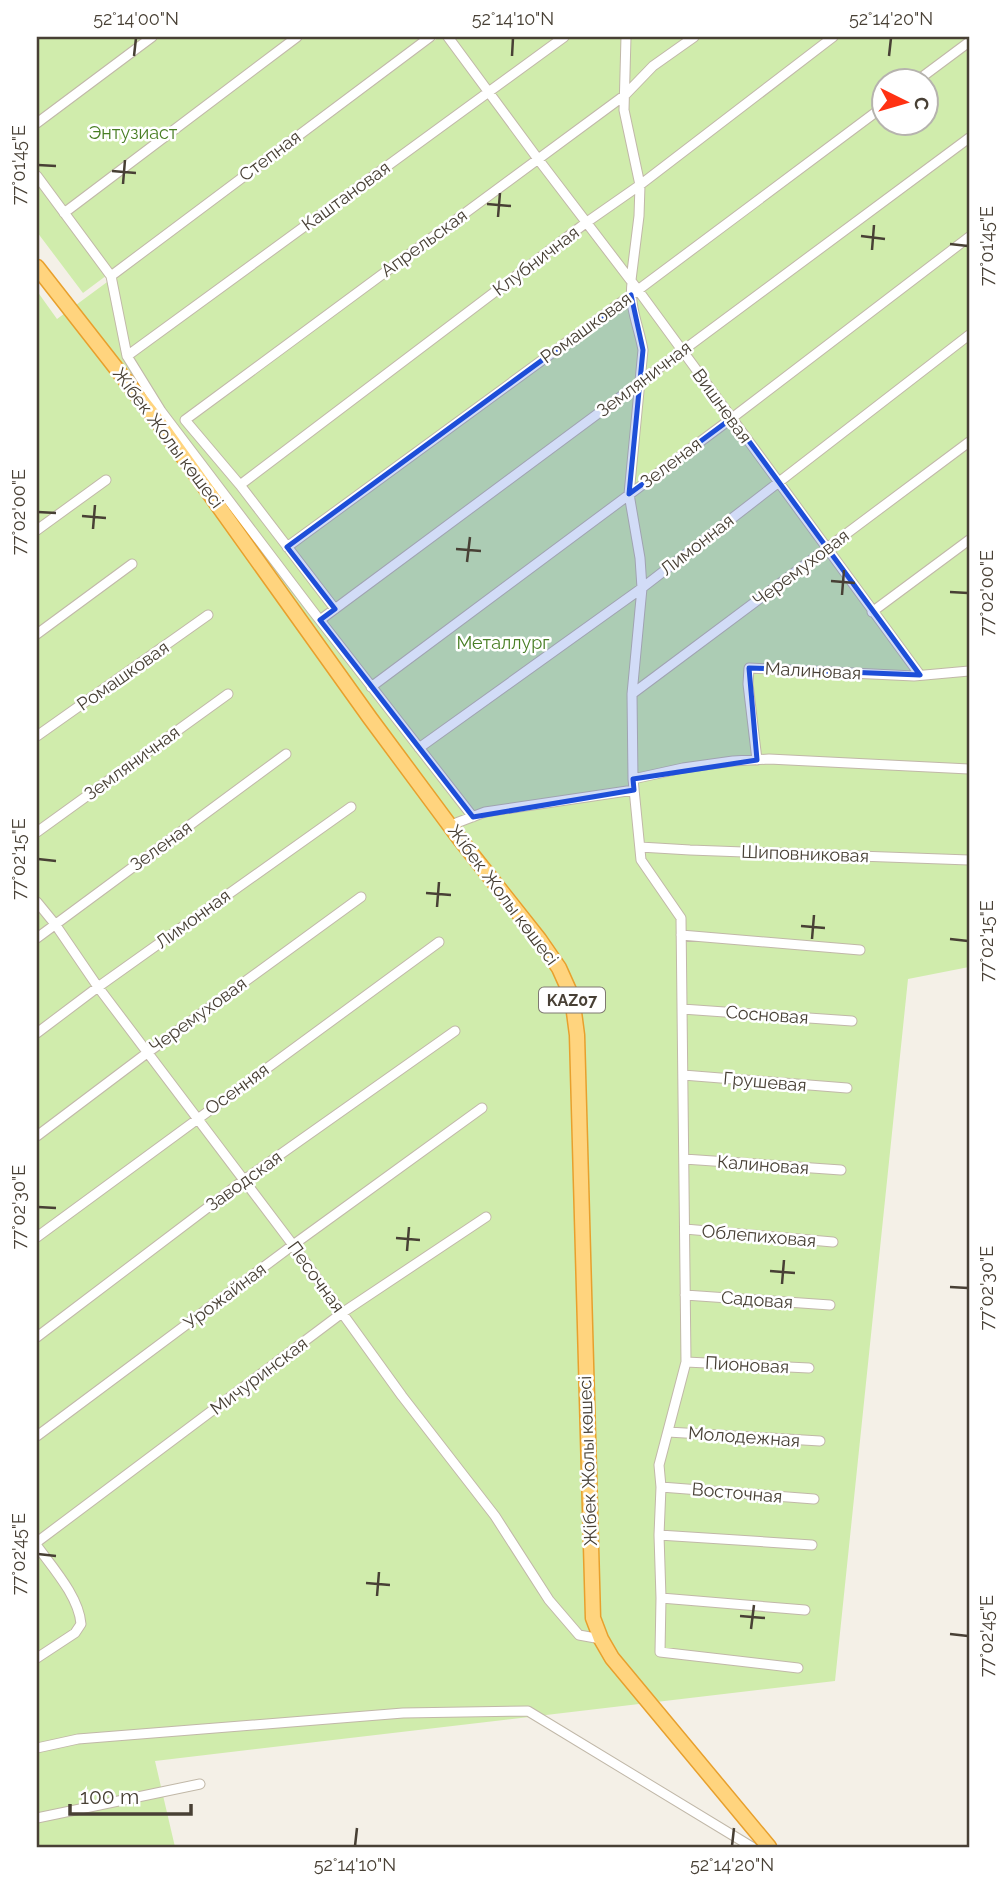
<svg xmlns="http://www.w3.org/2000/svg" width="1006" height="1884" font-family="Raleway,sans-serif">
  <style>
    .green { fill: #d0ecac; fill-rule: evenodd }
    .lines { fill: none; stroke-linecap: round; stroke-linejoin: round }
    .minor-casing { stroke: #c1b8a8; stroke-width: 11 }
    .trunk-casing { stroke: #e8a02d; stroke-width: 17 }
    .minor { stroke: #fff; stroke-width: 9 }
    .trunk { stroke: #ffd47e; stroke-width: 14 }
    .marked { fill: #1d4ed8; fill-opacity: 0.2; stroke: #1d4ed8; stroke-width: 5; stroke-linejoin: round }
    .ticks { fill: none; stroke: #484035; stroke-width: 2.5 }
    .labels { text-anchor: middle; stroke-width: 5; stroke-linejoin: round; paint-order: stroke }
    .shield { fill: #fff; stroke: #7f7972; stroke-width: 2 }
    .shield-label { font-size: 16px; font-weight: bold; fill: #484035 }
    .park-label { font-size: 18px; fill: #487e24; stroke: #fff }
    .street-label { font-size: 18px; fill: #484035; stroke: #fff }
    .neatline { fill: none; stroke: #484035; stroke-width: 2.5 }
    .ticks-label { font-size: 18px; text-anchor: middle; fill: #484035 }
  </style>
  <rect width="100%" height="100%" fill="#f4f0e7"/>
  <path class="green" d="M 37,37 L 426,37 L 83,293 L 37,232 Z
    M 439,37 L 969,37 L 969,967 L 908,979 L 835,1681 L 155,1761 L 175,1847 L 37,1847 L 37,291 L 57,319 ZM 884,80 L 926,80 L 926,122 L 884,122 Z"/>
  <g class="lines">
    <g class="minor-casing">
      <path id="minor" d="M 448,37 L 538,159 L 638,290 L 920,675
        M 626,37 L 624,110 L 640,185 L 639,216 L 631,280
        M 918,80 L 969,42
        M 37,123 L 152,37
        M 37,176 L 111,276 L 127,356 L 161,411 L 312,610 L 473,817
        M 64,213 L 297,37
        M 111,276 L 430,37
        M 632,283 C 629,307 639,327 643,350 L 629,494 L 640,558 L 642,588 L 632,694 L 633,779 L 641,860 L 681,918 L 686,1362 L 659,1465 L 661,1487 L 659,1535 L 661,1598 L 660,1652 L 798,1668
        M 127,356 L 564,37
        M 240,485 L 587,222 L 640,185 L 833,37
        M 37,530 L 106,480
        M 287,547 L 638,290 L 884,106
        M 335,609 L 240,485 L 185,420 L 625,95 L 653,66 L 694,37
        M 872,612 L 969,540
        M 320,620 L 969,138
        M 37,634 L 132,564
        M 371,687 L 732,418 L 969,237
        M 632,694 L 969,442
        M 37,736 L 208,615
        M 419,748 L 642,588 L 969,335
        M 757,760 L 748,684 L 749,668 L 914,676 L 969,671
        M 633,779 L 683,768 L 733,761 L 769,759 L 969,769
        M 451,825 L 485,812 L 634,790
        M 37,832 L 228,694
        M 640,847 L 690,850 L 969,860
        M 37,902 L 55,924 L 98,987 L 293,1245 L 402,1396 L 495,1516 L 549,1600 L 579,1635 L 601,1639
        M 681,935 L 860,950
        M 37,938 L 286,754
        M 682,1009 L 852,1021
        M 37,1033 L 98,987 L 351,807
        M 683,1075 L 847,1088
        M 37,1136 L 147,1053 L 361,897
        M 684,1159 L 841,1170
        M 685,1229 L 833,1242
        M 37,1237 L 439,942
        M 685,1295 L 830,1305
        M 37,1337 L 244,1180 L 455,1031
        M 686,1362 L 809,1368
        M 668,1432 L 820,1441
        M 37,1436 L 293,1245 L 482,1108
        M 661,1487 L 814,1499
        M 659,1535 L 812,1545
        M 37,1542 L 342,1313 L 486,1217
        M 37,1546 C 53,1568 79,1597 81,1624 L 75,1633 L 37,1658
        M 661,1598 L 805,1610
        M 37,1748 L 78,1739 L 403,1713 L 528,1711 L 752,1847
        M 37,1818 L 200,1784"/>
    </g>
    <g class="trunk-casing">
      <path id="trunk" d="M 37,267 L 159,423 L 370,718 L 459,838 L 539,939 L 559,968 L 572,997 L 577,1035 L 593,1618 L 601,1639 L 612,1658 L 769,1847"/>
    </g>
    <use href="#minor" class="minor"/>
    <use href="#trunk" class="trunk"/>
  </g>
  <path class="marked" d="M 631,295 L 643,350 L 629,494 L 732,418 L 920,675 L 749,668 L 757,760 L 633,779 L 634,790 L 473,817 L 320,620 L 335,609 L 287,547 Z"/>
  <path class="ticks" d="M 134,56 L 136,38M 512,56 L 513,38M 889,56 L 891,38M 38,165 L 56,166M 112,171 L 136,173M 123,184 L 125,160M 487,204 L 511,206M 498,217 L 500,193M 861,236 L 885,239M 950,244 L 968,246M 872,250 L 874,225M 38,512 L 56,513M 82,516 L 106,518M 93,529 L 95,505M 456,549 L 481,551M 467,562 L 470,537M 831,581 L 855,583M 950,592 L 968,593M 842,595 L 844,570M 38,859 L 56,861M 426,893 L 451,895M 437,907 L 439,882M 801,926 L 825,928M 812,939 L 814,915M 950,939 L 968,941M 38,1207 L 56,1208M 396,1238 L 420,1240M 407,1251 L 409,1227M 770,1271 L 795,1273M 782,1284 L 784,1260M 950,1287 L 968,1288M 38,1554 L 56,1556M 366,1583 L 390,1585M 377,1596 L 379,1572M 740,1616 L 765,1618M 751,1629 L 754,1605M 950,1634 L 968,1636M 355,1846 L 357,1828M 732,1846 L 734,1828"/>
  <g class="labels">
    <rect class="shield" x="539" y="987.5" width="66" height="25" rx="5"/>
    <g class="shield-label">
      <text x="572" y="1006">KAZ07</text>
    </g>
    <g class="park-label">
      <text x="133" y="139">Энтузиаст</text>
      <text x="503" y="649">Металлург</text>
    </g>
    <g class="street-label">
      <text transform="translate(270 156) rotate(-37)" y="6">Степная</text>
      <text transform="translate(346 196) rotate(-36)" y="6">Каштановая</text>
      <text transform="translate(424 243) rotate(-36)" y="6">Апрельская</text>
      <text transform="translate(536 261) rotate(-37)" y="6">Клубничная</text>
      <text transform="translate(586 328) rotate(-36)" y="6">Ромашковая</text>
      <text transform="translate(644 379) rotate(-37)" y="6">Земляничная</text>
      <text transform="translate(722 406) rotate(54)" y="6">Вишневая</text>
      <text transform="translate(168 438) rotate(53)" y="6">Жібек Жолы көшесі</text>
      <text transform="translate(671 463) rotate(-37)" y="6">Зеленая</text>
      <text transform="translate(697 545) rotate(-38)" y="6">Лимонная</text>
      <text transform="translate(801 568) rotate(-37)" y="6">Черемуховая</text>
      <text transform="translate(813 671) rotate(3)" y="6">Малиновая</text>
      <text transform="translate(123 676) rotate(-35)" y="6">Ромашковая</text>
      <text transform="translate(132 763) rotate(-36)" y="6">Земляничная</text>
      <text transform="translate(161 846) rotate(-36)" y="6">Зеленая</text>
      <text transform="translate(805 854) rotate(2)" y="6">Шиповниковая</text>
      <text transform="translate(503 895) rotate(53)" y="6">Жібек Жолы көшесі</text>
      <text transform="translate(193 919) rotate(-36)" y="6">Лимонная</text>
      <text transform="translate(198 1015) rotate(-36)" y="6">Черемуховая</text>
      <text transform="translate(767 1015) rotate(4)" y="6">Сосновая</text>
      <text transform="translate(765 1082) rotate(5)" y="6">Грушевая</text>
      <text transform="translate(237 1089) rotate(-36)" y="6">Осенняя</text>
      <text transform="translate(763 1165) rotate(4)" y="6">Калиновая</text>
      <text transform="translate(244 1181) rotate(-36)" y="6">Заводская</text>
      <text transform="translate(759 1236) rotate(5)" y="6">Облепиховая</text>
      <text transform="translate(316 1277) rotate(54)" y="6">Песочная</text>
      <text transform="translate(225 1296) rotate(-37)" y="6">Урожайная</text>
      <text transform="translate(757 1300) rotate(4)" y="6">Садовая</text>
      <text transform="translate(747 1365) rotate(3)" y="6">Пионовая</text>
      <text transform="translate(259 1376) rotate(-37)" y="6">Мичуринская</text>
      <text transform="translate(744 1437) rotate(4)" y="6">Молодежная</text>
      <text transform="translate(588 1461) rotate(-92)" y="6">Жібек Жолы көшесі</text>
      <text transform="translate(737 1493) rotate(5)" y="6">Восточная</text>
    </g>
  </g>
  <rect width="1006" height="1884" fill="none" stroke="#ffffff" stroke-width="77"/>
  <g transform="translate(905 102) rotate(95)"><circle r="33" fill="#ffffff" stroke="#b6b3ae" stroke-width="2"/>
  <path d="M0-5L12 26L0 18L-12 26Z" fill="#ff3213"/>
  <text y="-10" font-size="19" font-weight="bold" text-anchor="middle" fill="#484035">С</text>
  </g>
  <path d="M70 1804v10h121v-10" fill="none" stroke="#484035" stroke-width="3.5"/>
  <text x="80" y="1804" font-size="21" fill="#484035" stroke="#ffffff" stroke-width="5" paint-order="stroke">100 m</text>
  <rect x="38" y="38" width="930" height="1808" class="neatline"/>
  <g class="ticks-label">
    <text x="136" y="25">52°14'00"N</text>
    <text x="513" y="25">52°14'10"N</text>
    <text x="891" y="25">52°14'20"N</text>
    <text transform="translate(19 165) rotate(-90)" y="6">77°01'45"E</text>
    <text transform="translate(987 246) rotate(-90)" y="6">77°01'45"E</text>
    <text transform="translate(19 512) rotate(-90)" y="6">77°02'00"E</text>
    <text transform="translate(987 593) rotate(-90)" y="6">77°02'00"E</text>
    <text transform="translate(19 859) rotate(-90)" y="6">77°02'15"E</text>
    <text transform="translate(987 941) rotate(-90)" y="6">77°02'15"E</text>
    <text transform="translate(19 1207) rotate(-90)" y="6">77°02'30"E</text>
    <text transform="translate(987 1288) rotate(-90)" y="6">77°02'30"E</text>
    <text transform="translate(19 1554) rotate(-90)" y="6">77°02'45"E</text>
    <text transform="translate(987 1636) rotate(-90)" y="6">77°02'45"E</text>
    <text x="355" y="1871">52°14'10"N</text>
    <text x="732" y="1871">52°14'20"N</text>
  </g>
</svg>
